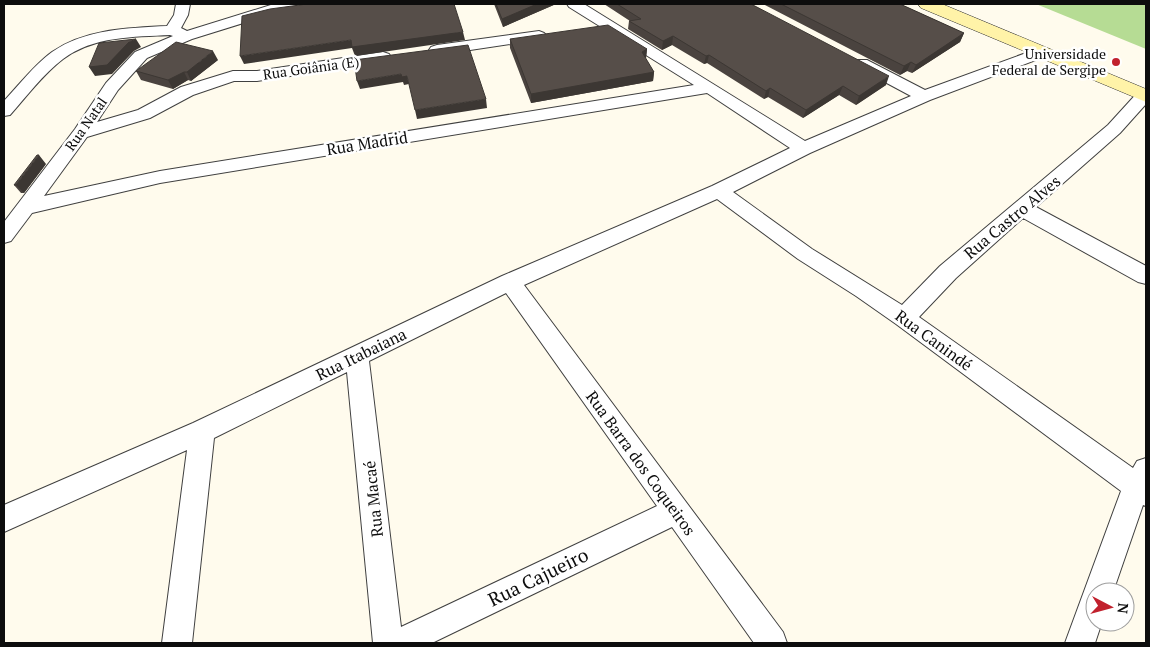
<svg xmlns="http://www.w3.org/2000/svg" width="1150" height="647" font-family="'PT Serif',serif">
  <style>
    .forest { fill: #b6dc94 }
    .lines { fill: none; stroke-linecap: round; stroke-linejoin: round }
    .street-casing { stroke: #404040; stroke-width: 2 }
    .secondary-casing { stroke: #2f2f2f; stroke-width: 1 }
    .street { fill: #fff; fill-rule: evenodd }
    .secondary { fill: #fff3a8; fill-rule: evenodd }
    .wall { fill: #4a433f }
    .shaded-wall { fill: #3c3733 }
    .building { fill: #564e49; stroke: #3c3733 }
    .poi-dot { fill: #c1212d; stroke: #fff; stroke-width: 2 }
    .labels { text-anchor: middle; stroke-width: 5; stroke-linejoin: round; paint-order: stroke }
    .far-poi-label { font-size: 14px; fill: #0d0d0d; stroke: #fff; text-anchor: end }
    .far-street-label { font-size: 14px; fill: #0d0d0d; stroke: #fff }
    .street-label { font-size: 16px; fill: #0d0d0d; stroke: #fff }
    .near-street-label { font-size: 19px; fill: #0d0d0d; stroke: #fff }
  </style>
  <rect width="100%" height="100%" fill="#fffbed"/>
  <path class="forest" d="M 1036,4 L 1146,4 L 1146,49 Z"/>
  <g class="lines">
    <g class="street-casing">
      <path id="street" d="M 176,4 L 190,4 L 188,15 L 181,28 L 187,31 L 274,4 L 297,4 L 295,7 L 192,39 L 147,58 L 118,90 L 97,122 L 138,110 L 181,87 L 233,71 L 257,71 L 383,52 L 389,54 L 391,57 L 389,60 L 383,62 L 257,81 L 234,81 L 193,95 L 150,118 L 87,137 L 44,196 L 160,171 L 694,85 L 569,7 L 567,4 L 584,4 L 805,141 L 911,96 L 855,66 L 853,63 L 855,60 L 867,60 L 925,90 L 1037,49 L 1049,49 L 1051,52 L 1049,55 L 930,100 L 810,153 L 733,192 L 812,249 L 902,305 L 940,266 L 1108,125 L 1139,91 L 1146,90 L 1146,104 L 1120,133 L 1036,207 L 1146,266 L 1146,284 L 1138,282 L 1023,218 L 956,278 L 919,317 L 1133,468 L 1137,461 L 1146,458 L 1146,506 L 1143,505 L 1113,592 L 1095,592 L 1095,622 L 1102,622 L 1095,643 L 1065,643 L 1121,491 L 896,324 L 856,296 L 798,259 L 717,199 L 524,285 L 783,632 L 787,643 L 754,643 L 672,527 L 432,643 L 373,643 L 347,372 L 214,438 L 192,643 L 162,643 L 187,450 L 4,532 L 4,505 L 193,423 L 502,276 L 712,186 L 790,148 L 707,93 L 160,183 L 32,213 L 11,241 L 4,243 L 4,222 L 75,129 L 106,83 L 135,52 L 173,36 L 170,35 C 134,37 93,36 63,59 C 43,74 27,96 10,115 L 4,116 L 4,101 C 19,85 34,65 52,52 C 85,29 128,28 167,26 L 174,15 ZM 506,293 L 657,506 L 401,627 L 369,361 Z
        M 539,31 L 544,33 L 547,36 L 544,39 L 437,55 L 431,53 L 429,50 L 431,47 L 437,45 Z"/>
    </g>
    <g class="secondary-casing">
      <path id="secondary" d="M 918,4 L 942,4 L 1146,89 L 1146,102 L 921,8 Z"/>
    </g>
    <use href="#street" class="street"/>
    <use href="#secondary" class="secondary"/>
  </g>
  <path class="wall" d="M 494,4 L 556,4 L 503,27 Z
    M 604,4 L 751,4 L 886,85 L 856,105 L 839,95 L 803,118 L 768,97 L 764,99 L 707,63 L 704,64 L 672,45 L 662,50 L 628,29 L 629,21 L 630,21 Z
    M 763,4 L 900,4 L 964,33 L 960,42 L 912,73 L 907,71 L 900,75 Z
    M 510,39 L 647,49 L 646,58 L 645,58 L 654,72 L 653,81 L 531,103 L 510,48 Z
    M 218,60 L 191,81 L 188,80 L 173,89 L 141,80 L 136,71 Z
    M 46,164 L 24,193 L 21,193 L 14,185 Z"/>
  <path class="shaded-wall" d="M 537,4 L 556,4 L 503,27 L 502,19 Z
    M 463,32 L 465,40 L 355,56 L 352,48 L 244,64 L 240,56 L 351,40 Z
    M 964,33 L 960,42 L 912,73 L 916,65 Z
    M 673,36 L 672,45 L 662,50 L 663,41 Z
    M 136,39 L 141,47 L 134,51 L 112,74 L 95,76 L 89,67 L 129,42 Z
    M 647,49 L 646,58 L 641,60 L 642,52 Z
    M 213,51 L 218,60 L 191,81 L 187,72 Z
    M 709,55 L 707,63 L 704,64 L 706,56 Z
    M 911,62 L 907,71 L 900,75 L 904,66 Z
    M 184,72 L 188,80 L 173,89 L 168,80 Z
    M 654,72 L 653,81 L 531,103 L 531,94 Z
    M 401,74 L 407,76 L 409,84 L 404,85 L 403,82 L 360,89 L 357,81 Z
    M 889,76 L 886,85 L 856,105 L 859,96 Z
    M 843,86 L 839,95 L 803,118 L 806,110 Z
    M 770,88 L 768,97 L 764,99 L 766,91 Z
    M 486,99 L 487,108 L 417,119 L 415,110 Z
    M 39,155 L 46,164 L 24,193 L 16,185 Z"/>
  <path class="building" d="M 307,4 L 454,4 L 463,32 L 352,47 L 351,40 L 240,56 L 242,16 L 270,9 Z
    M 496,4 L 537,4 L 502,19 Z
    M 617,4 L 751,4 L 889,76 L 859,96 L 843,86 L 806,110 L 770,88 L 766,91 L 709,55 L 706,56 L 673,36 L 663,41 L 629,21 L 641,19 Z
    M 781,4 L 900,4 L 964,33 L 916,65 L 911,62 L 904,66 Z
    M 608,25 L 647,49 L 642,52 L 654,72 L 531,94 L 510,39 Z
    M 136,39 L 129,42 L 107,65 L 89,67 L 99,43 Z
    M 176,42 L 213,51 L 187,72 L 184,72 L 168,80 L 136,71 Z
    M 468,45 L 486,99 L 415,110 L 407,76 L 402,77 L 401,74 L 357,81 L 354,60 Z
    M 37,155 L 39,155 L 16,185 L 14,185 Z"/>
  <circle class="poi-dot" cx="1116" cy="62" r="5"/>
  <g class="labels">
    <g class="far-poi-label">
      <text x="1106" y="59">Universidade<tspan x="1106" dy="16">Federal de Sergipe</tspan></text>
    </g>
    <g class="far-street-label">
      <text transform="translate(311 68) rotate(-8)" y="5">Rua Goiânia (E)</text>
      <text transform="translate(86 124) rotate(-55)" y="5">Rua Natal</text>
    </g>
    <g class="street-label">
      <text transform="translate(367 143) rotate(-9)" y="6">Rua Madrid</text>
      <text transform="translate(1012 217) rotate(-40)" y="6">Rua Castro Alves</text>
      <text transform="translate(934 340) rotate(36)" y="6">Rua Canindé</text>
      <text transform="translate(361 354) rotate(-26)" y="6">Rua Itabaiana</text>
      <text transform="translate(641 463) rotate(54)" y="6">Rua Barra dos Coqueiros</text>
      <text transform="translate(373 499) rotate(-96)" y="6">Rua Macaé</text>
    </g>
    <g class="near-street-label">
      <text transform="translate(538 577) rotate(-26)" y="7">Rua Cajueiro</text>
    </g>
  </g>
  <rect width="1150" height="647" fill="none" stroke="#0d0d0d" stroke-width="10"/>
  <g transform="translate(1110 607) rotate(96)"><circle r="24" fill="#ffffff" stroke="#9e9e9e"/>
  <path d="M0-4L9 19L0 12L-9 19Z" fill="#c1212d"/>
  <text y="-8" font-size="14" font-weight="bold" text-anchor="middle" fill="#0d0d0d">N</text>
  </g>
</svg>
